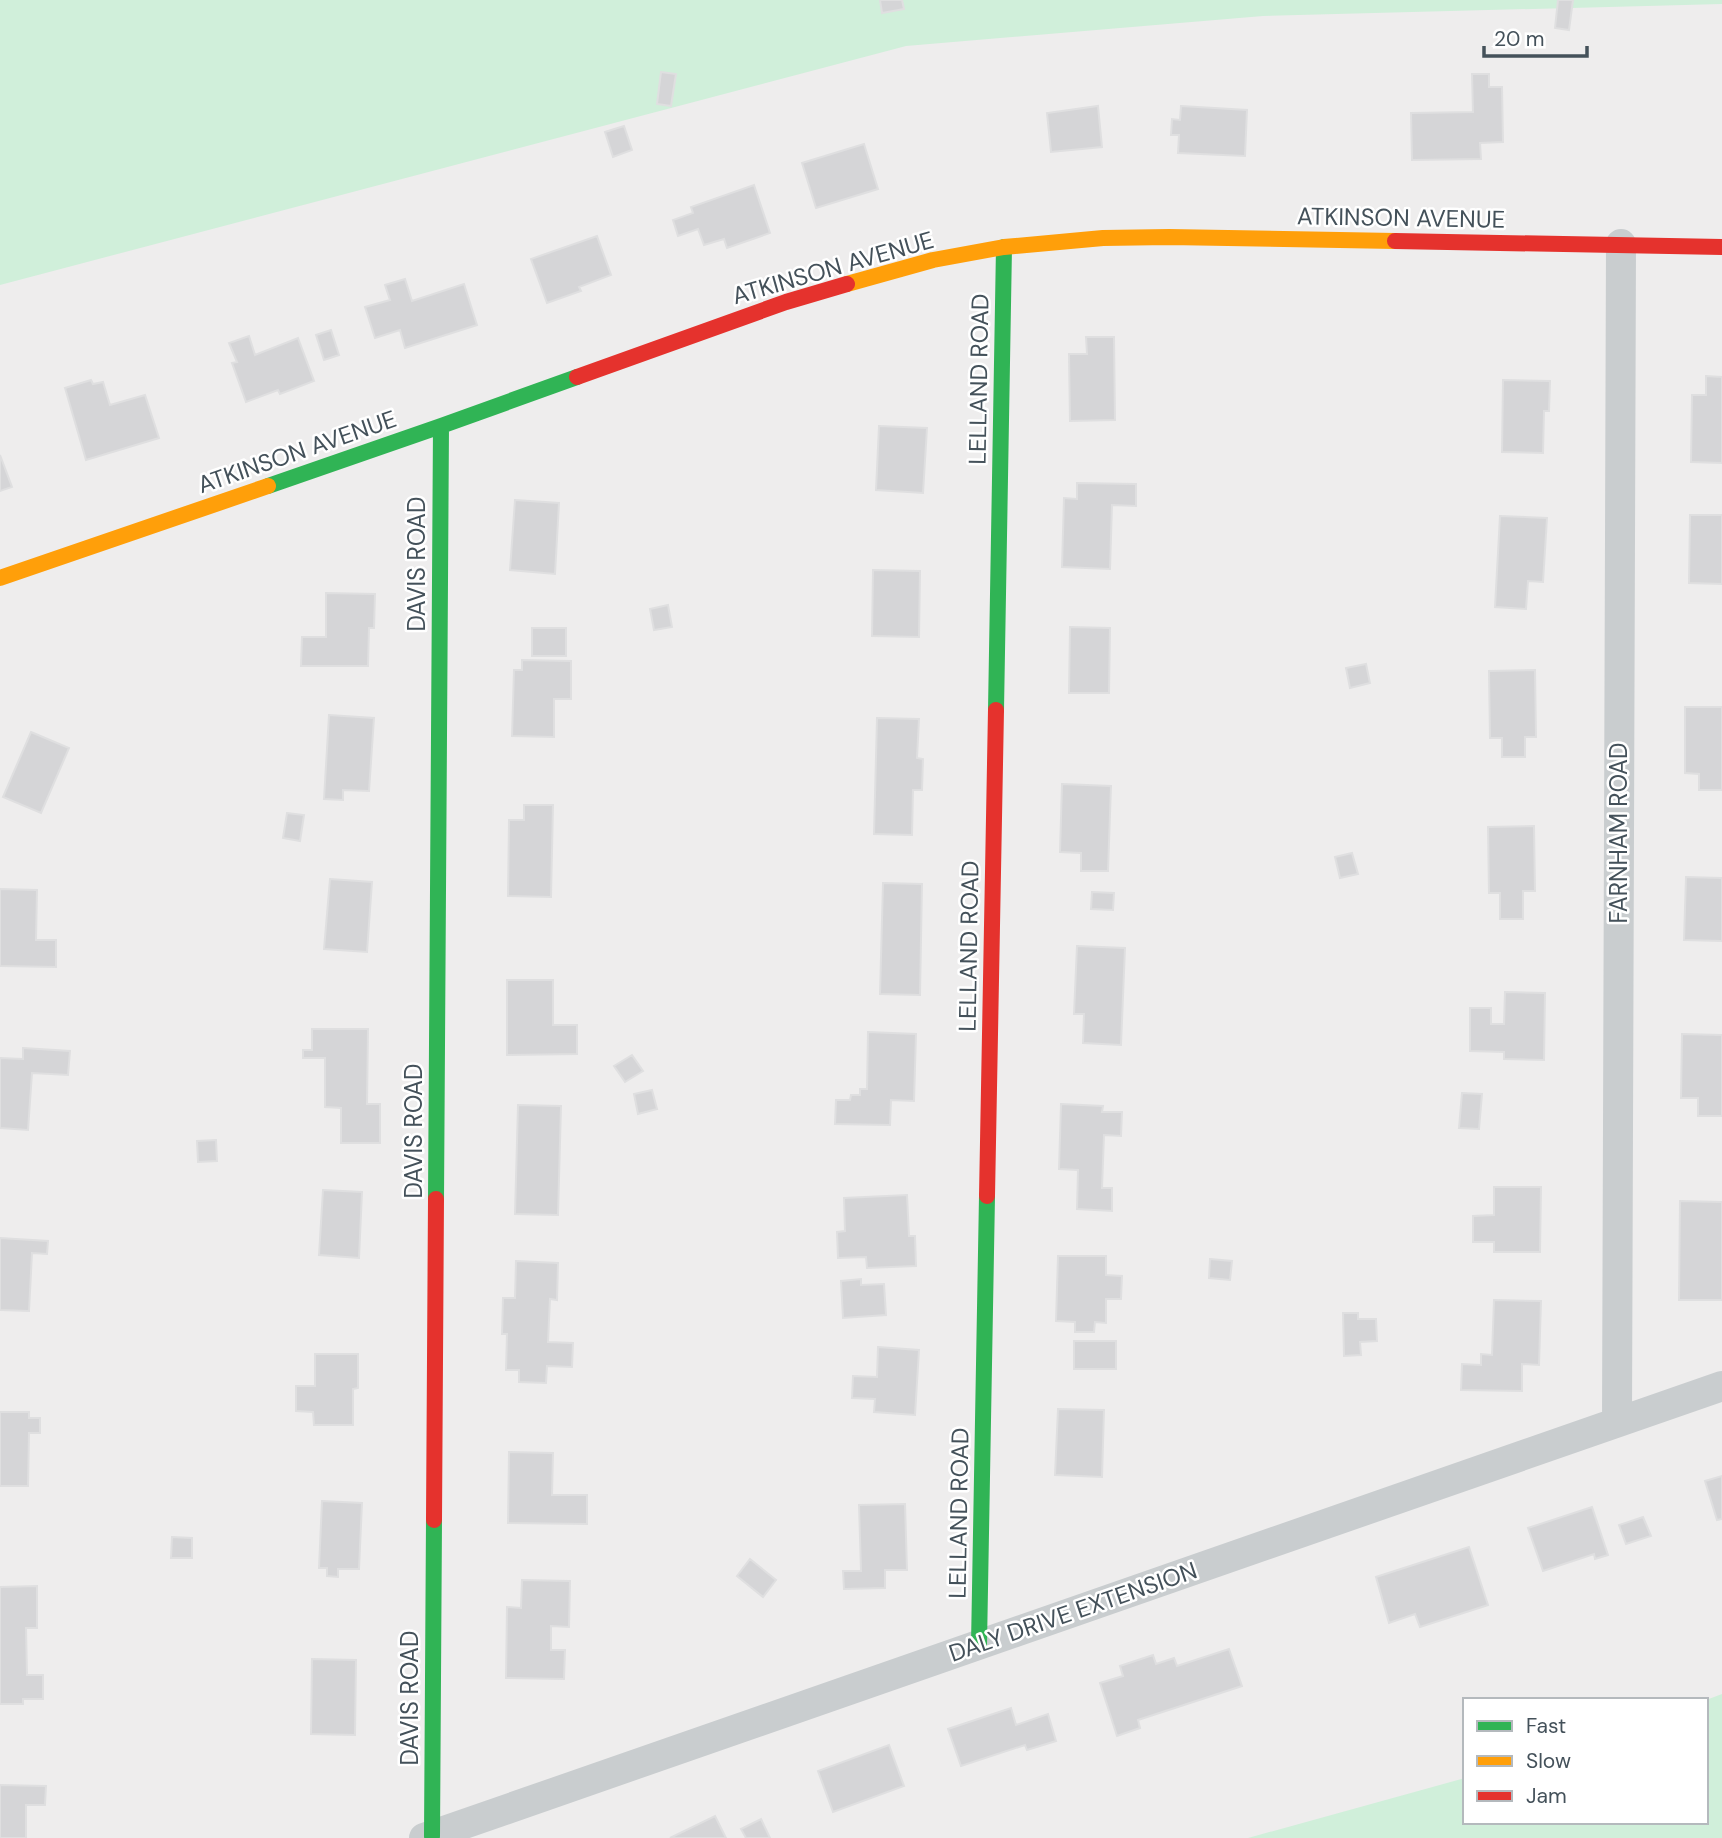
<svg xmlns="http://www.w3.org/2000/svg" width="1722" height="1838" font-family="'DM Sans',sans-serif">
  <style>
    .green { fill: #d0efda }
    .building { fill: #d5d5d7; stroke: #dfdfe0; stroke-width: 2 }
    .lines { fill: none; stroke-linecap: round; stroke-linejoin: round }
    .street { stroke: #c9cdcf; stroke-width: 30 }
    .fast { stroke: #30b455; stroke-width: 16 }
    .slow { stroke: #ff9f0a; stroke-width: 16 }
    .jam { stroke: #e5322d; stroke-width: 16 }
    .labels { text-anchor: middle; stroke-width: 5; stroke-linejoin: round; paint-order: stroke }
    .street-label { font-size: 24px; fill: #44515a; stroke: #fff }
  </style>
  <rect width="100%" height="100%" fill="#eeeded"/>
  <path class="green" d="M 0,0 L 1722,0 L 1722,4 L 1263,16 L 906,46 L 0,285 Z
    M 1722,1694 L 1722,1838 L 1248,1838 L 1465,1778 L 1465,1822 L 1706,1822 L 1706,1700 Z"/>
  <path class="building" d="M 880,0 L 902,0 L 904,9 L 882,13 Z
    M 1558,0 L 1573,0 L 1569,30 L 1555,28 Z
    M 661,72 L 676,74 L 671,106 L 657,104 Z
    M 1472,74 L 1489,74 L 1489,87 L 1502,87 L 1503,142 L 1480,143 L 1481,159 L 1412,160 L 1411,113 L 1473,112 Z
    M 1098,106 L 1102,147 L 1051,152 L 1047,113 Z
    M 1181,106 L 1247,110 L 1245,156 L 1178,153 L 1179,135 L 1171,135 L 1172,119 L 1180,120 Z
    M 624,126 L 632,150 L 613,157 L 605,132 Z
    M 864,144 L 878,189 L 816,208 L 802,163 Z
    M 754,185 L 770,233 L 727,248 L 724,239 L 704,245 L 698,229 L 678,236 L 673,220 L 693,213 L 691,207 Z
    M 597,236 L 611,275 L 579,287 L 581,291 L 547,303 L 531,259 Z
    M 405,279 L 412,301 L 464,284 L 477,325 L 405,348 L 400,330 L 375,338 L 365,307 L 390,300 L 385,285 Z
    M 331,330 L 339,355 L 324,360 L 316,335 Z
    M 249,336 L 255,355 L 298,338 L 314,381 L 280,394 L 278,390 L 246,402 L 232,363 L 237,362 L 229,343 Z
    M 1086,337 L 1114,337 L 1115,420 L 1070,421 L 1069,354 L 1087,354 Z
    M 1706,376 L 1722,377 L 1722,463 L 1691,462 L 1692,395 L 1706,395 Z
    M 91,380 L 93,384 L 103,382 L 110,405 L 145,395 L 159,438 L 86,460 L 65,388 Z
    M 1503,380 L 1550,381 L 1549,411 L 1544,411 L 1543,453 L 1502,452 Z
    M 879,426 L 927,428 L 923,493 L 876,490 Z
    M 0,455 L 12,487 L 0,491 Z
    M 1077,483 L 1136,484 L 1136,506 L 1112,505 L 1110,569 L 1062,567 L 1064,498 L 1077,499 Z
    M 515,500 L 559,503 L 555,574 L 510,570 Z
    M 1690,515 L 1722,515 L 1722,584 L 1689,583 Z
    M 1500,516 L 1547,518 L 1543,582 L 1528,581 L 1526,609 L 1495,607 Z
    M 873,570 L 920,571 L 919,637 L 872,636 Z
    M 326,593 L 375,594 L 374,628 L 369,628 L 368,666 L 301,666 L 302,637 L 326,637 Z
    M 668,605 L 672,627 L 654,630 L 650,609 Z
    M 1070,627 L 1110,628 L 1109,693 L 1069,693 Z
    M 532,628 L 566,628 L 566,656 L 532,656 Z
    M 522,660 L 571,661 L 571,699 L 554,699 L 554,737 L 512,736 L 514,670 L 522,670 Z
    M 1366,664 L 1370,683 L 1350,688 L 1346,668 Z
    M 1535,670 L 1536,737 L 1525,737 L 1525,757 L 1502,757 L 1502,738 L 1490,738 L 1489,671 Z
    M 1685,707 L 1722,707 L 1722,790 L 1699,790 L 1699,774 L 1685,773 Z
    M 329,715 L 374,718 L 369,791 L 343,790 L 343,800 L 324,799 Z
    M 877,718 L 919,719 L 917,758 L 923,759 L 922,790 L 913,790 L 912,835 L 874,834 Z
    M 31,732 L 69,748 L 41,813 L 3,797 Z
    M 1062,784 L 1111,786 L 1108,871 L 1081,871 L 1081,853 L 1060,852 Z
    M 524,805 L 553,805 L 551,897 L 508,896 L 509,820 L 524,820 Z
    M 287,813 L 304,815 L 300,841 L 283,838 Z
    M 1534,826 L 1535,891 L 1523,891 L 1523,919 L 1500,919 L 1500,893 L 1489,893 L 1488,827 Z
    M 1352,853 L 1358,874 L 1340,878 L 1335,857 Z
    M 1686,877 L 1722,878 L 1722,941 L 1684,940 Z
    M 330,879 L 372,882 L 367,952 L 324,949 Z
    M 883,883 L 922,884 L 920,995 L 880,994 Z
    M 0,889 L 37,890 L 36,940 L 56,940 L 56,967 L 0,966 Z
    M 1092,892 L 1114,893 L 1113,910 L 1091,909 Z
    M 1077,946 L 1125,948 L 1121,1045 L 1083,1043 L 1084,1014 L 1074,1014 Z
    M 507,980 L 553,980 L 553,1025 L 577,1025 L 577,1054 L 507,1055 Z
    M 1505,992 L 1545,993 L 1544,1060 L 1504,1059 L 1504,1052 L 1470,1051 L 1470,1008 L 1491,1008 L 1491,1024 L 1504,1024 Z
    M 312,1029 L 368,1029 L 367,1104 L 380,1104 L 380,1143 L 341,1143 L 341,1108 L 325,1107 L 325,1058 L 303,1058 L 303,1050 L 312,1050 Z
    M 868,1032 L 916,1034 L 914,1101 L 891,1100 L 890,1125 L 835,1124 L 836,1100 L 850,1100 L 851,1095 L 860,1095 L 860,1089 L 867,1089 Z
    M 1682,1034 L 1722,1035 L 1722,1116 L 1698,1116 L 1698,1098 L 1681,1098 Z
    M 23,1048 L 70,1051 L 68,1075 L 32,1073 L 28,1130 L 0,1128 L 0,1058 L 23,1059 Z
    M 632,1055 L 643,1071 L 625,1082 L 614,1066 Z
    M 652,1090 L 657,1109 L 638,1114 L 634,1094 Z
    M 1462,1093 L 1482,1094 L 1479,1129 L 1459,1128 Z
    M 1061,1104 L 1103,1106 L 1102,1112 L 1122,1112 L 1121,1136 L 1104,1135 L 1102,1188 L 1112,1188 L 1112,1211 L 1077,1209 L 1078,1170 L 1059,1169 Z
    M 518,1105 L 561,1106 L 558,1215 L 515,1214 Z
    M 216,1140 L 217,1161 L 198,1162 L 197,1141 Z
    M 1494,1187 L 1541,1187 L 1540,1252 L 1494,1252 L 1494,1242 L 1473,1242 L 1473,1216 L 1494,1215 Z
    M 323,1190 L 362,1192 L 359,1258 L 319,1255 Z
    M 907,1195 L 909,1236 L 915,1236 L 916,1266 L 867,1268 L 866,1257 L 838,1258 L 837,1232 L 845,1231 L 844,1198 Z
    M 1680,1201 L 1722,1202 L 1722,1300 L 1679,1300 Z
    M 0,1238 L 48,1241 L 47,1254 L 32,1253 L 29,1311 L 0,1310 Z
    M 1058,1256 L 1106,1256 L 1106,1275 L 1122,1276 L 1121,1299 L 1106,1299 L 1106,1323 L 1095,1322 L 1094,1332 L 1075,1332 L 1075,1322 L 1056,1321 Z
    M 1210,1259 L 1232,1261 L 1230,1280 L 1209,1278 Z
    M 516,1261 L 558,1263 L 557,1300 L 550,1299 L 548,1342 L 573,1343 L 572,1367 L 547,1366 L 546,1383 L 519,1382 L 519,1370 L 506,1370 L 507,1334 L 502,1334 L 503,1298 L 515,1298 Z
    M 861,1279 L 861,1285 L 884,1284 L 886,1315 L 843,1318 L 841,1281 Z
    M 1494,1300 L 1541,1301 L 1539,1365 L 1522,1364 L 1522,1391 L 1461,1390 L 1462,1364 L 1481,1365 L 1481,1354 L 1492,1355 Z
    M 1343,1313 L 1358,1313 L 1358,1319 L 1376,1319 L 1377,1341 L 1360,1342 L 1361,1355 L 1344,1356 Z
    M 1074,1341 L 1116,1341 L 1116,1369 L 1074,1369 Z
    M 878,1347 L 919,1350 L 915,1415 L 874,1412 L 875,1399 L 852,1398 L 853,1376 L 877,1377 Z
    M 315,1354 L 358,1354 L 358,1388 L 353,1389 L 353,1425 L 314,1425 L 313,1412 L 296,1411 L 296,1386 L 315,1386 Z
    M 1058,1409 L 1104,1410 L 1102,1477 L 1055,1475 Z
    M 0,1412 L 29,1412 L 29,1418 L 40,1418 L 40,1433 L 29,1433 L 28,1486 L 0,1486 Z
    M 509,1452 L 553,1453 L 552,1495 L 587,1495 L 587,1524 L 508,1523 Z
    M 1722,1476 L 1722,1519 L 1717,1520 L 1705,1481 Z
    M 322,1501 L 362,1503 L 359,1569 L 338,1569 L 338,1577 L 327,1576 L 327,1568 L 319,1568 Z
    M 905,1504 L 907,1570 L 885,1570 L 885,1588 L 844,1589 L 843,1571 L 861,1571 L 859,1505 Z
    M 1592,1507 L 1608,1555 L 1595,1559 L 1594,1554 L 1543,1571 L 1528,1528 Z
    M 1643,1517 L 1651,1536 L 1626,1544 L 1619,1525 Z
    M 172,1537 L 192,1538 L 192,1558 L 171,1558 Z
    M 1469,1547 L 1488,1605 L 1420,1627 L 1415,1614 L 1389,1623 L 1376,1577 Z
    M 750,1559 L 776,1580 L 763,1597 L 737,1576 Z
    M 522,1580 L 570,1581 L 569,1627 L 551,1626 L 551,1650 L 565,1650 L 564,1679 L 506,1678 L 507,1607 L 521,1608 Z
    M 37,1586 L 37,1628 L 26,1628 L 27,1675 L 43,1675 L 43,1699 L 23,1699 L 23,1704 L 0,1704 L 0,1587 Z
    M 1229,1649 L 1242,1686 L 1138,1720 L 1140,1728 L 1117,1736 L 1100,1683 L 1123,1676 L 1120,1666 L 1153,1655 L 1156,1664 L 1174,1658 L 1177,1666 Z
    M 312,1659 L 356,1660 L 355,1735 L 311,1734 Z
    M 1011,1708 L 1016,1725 L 1048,1714 L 1056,1741 L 1027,1750 L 1025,1745 L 961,1766 L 948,1729 Z
    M 889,1745 L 904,1786 L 833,1812 L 818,1771 Z
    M 0,1785 L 46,1786 L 45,1805 L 26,1805 L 26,1838 L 0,1838 Z
    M 715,1816 L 726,1838 L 670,1838 Z
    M 761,1819 L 770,1838 L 746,1838 L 741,1829 Z"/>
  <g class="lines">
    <path class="street" d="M 1617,1422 L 1621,244
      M 424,1838 L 1722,1386"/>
    <path class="fast" d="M 268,486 L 441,426 L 577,377
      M 996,710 L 1004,247
      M 436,1199 L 441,426
      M 979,1645 L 987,1196
      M 432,1836 L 434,1520"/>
    <path class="slow" d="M 847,284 L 933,260 L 1004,247 L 1103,238 L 1169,237 L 1395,241
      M 0,578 L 268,486"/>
    <path class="jam" d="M 1395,241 L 1722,247
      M 577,377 L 786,302 L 847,284
      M 987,1196 L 996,710
      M 434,1520 L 436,1199"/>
  </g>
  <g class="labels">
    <g class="street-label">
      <text transform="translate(1401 218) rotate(1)" y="8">ATKINSON AVENUE</text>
      <text transform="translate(833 268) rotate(-16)" y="8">ATKINSON AVENUE</text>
      <text transform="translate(979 379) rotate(-89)" y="8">LELLAND ROAD</text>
      <text transform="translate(297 452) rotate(-19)" y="8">ATKINSON AVENUE</text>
      <text transform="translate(417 564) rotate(-90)" y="8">DAVIS ROAD</text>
      <text transform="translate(1619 833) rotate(-90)" y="8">FARNHAM ROAD</text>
      <text transform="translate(969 946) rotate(-89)" y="8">LELLAND ROAD</text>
      <text transform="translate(414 1131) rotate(-90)" y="8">DAVIS ROAD</text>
      <text transform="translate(959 1513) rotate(-89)" y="8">LELLAND ROAD</text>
      <text transform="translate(1073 1612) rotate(-19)" y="8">DALY DRIVE EXTENSION</text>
      <text transform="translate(410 1698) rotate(-90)" y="8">DAVIS ROAD</text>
    </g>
  </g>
  <rect x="1463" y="1698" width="245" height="126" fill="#ffffff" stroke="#b4b9bd" stroke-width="2"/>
  <rect x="1477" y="1721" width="35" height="10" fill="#30b455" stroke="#b4b9bd" stroke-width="2"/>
  <text x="1526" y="1733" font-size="21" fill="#44515a">Fast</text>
  <rect x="1477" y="1756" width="35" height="10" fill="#ff9f0a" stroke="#b4b9bd" stroke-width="2"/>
  <text x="1526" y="1768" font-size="21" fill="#44515a">Slow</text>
  <rect x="1477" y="1791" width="35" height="10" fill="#e5322d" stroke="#b4b9bd" stroke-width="2"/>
  <text x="1526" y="1803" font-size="21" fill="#44515a">Jam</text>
  <path d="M1484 46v10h103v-10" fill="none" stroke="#44515a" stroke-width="3.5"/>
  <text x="1494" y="46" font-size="21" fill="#44515a" stroke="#ffffff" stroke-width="5" paint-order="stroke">20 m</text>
</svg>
